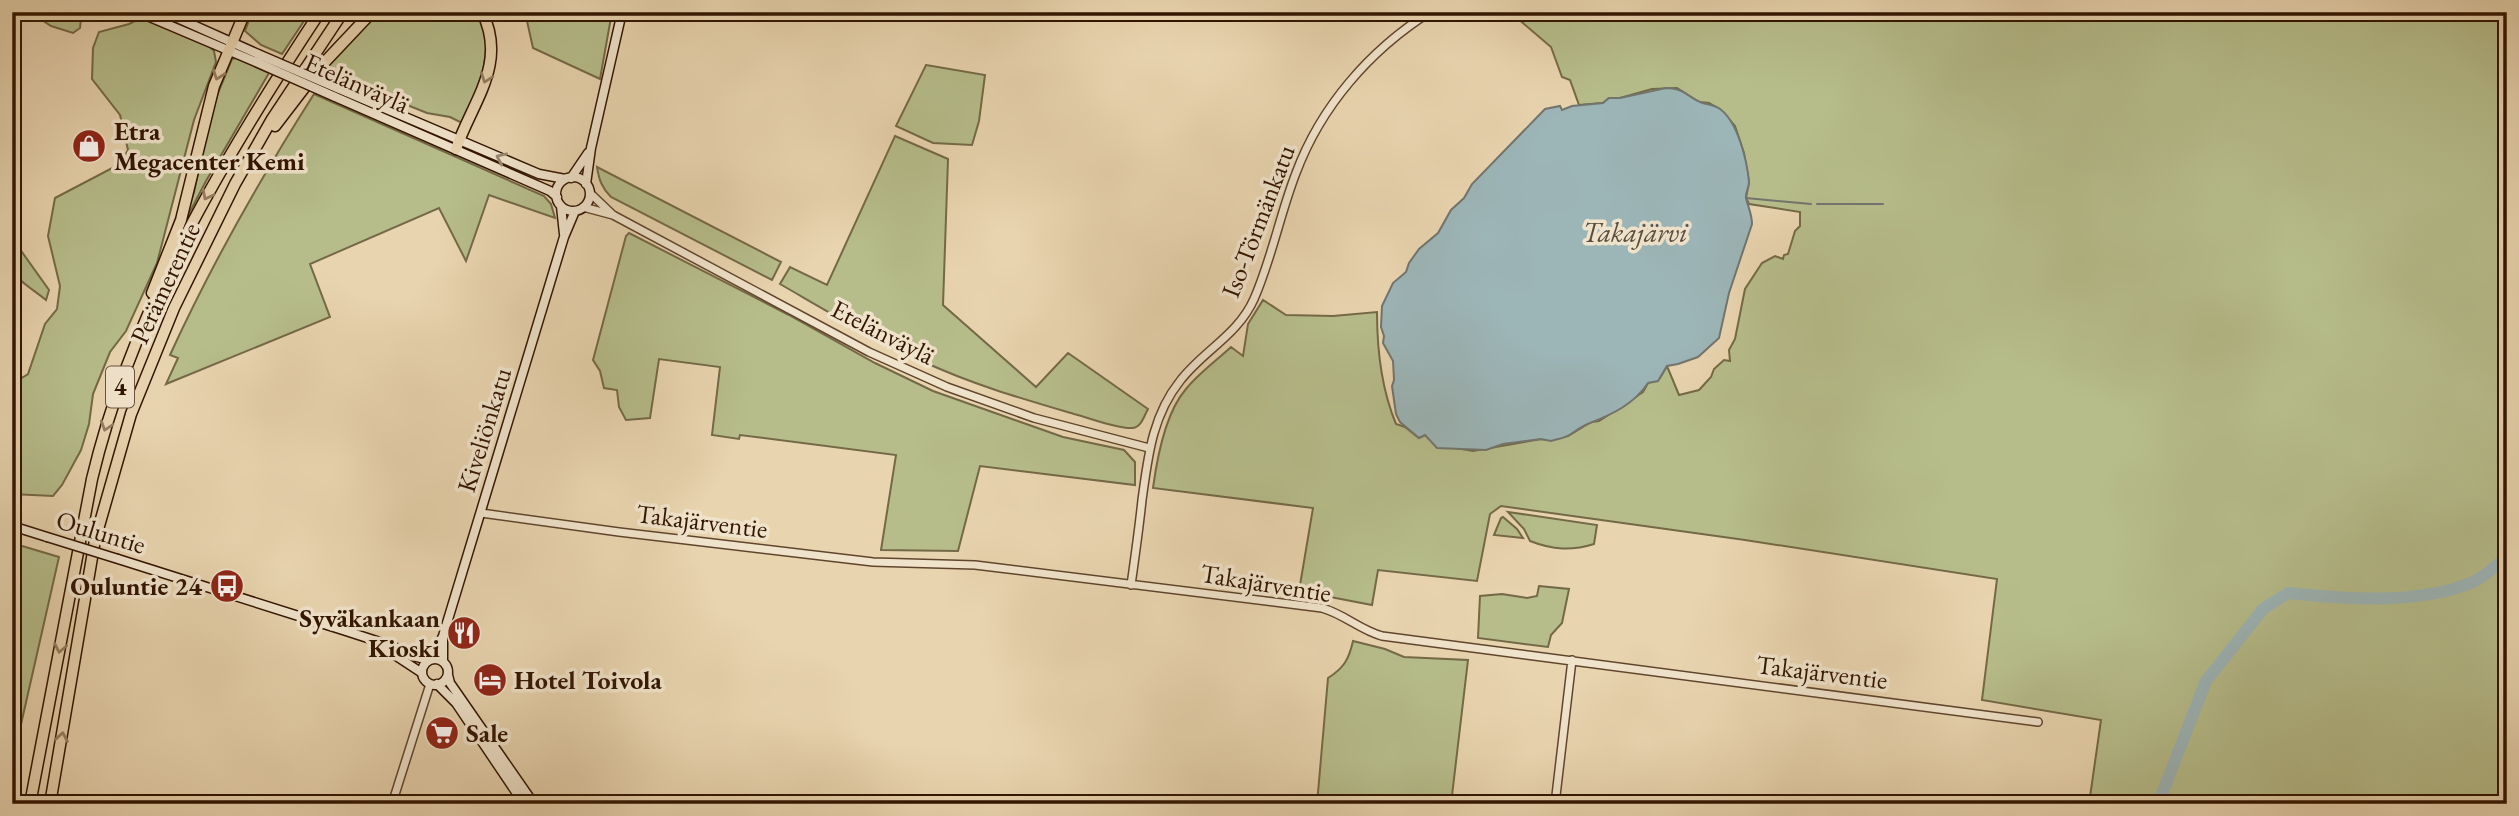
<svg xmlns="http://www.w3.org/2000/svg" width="2519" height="816" font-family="'EB Garamond',serif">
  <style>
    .green { fill: #b6bd8b; stroke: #746946; stroke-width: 2 }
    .water { fill: #9cb5b7; stroke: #72756e; stroke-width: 2 }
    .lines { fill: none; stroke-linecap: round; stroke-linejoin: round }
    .stream { stroke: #72756e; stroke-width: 2 }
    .river { stroke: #9cb5b7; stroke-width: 12 }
    .tertiary-casing { stroke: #60452c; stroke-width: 10 }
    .secondary-casing { stroke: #321500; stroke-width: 11 }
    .motorway-casing { stroke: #321500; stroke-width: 13 }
    .tertiary { stroke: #f0e3cb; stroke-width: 7 }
    .secondary { stroke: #f0e3cb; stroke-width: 8 }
    .motorway { stroke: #e8d4af; stroke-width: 10 }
    .secondary-bridge-casing { stroke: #321500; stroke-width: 11; stroke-linecap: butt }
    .secondary-bridge { stroke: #f0e3cb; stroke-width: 8 }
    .oneway { stroke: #967e60 }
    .oneway2 { stroke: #9a8670 }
    .labels { text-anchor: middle; stroke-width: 7; stroke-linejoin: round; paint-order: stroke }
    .shield { fill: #f0e3cb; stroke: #6b533d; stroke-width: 2 }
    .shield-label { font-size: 24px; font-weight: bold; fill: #321500 }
    .street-label { font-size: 26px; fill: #321500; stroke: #f0e3cb }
    .poi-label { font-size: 26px; font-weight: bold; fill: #321500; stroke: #f0e3cb; text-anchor: start }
    .water-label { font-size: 28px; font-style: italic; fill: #574d40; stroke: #f0e3cb }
  </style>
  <rect width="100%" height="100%" fill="#e8d4af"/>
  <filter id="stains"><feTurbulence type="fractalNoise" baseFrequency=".00286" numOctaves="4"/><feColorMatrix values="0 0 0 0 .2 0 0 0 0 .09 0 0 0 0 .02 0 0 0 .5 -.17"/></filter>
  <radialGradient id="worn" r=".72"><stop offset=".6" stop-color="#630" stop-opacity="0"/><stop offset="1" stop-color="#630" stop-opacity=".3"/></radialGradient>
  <path class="green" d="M 30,12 L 77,12 L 81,19 L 80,28 L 73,33 L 51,26 Z
    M 252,12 L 310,12 L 282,54 L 261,45 L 245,31 Z
    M 380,12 L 477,12 C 498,50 478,87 462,123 L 450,117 L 427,113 L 323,71 L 358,31 Z
    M 525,12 L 612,12 L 600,79 L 533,48 Z
    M 1481,12 L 2507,12 L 2507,804 L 2089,804 L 2101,720 L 1982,700 L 1997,579 L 1745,540 L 1501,506 L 1490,514 L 1477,581 L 1378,570 L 1372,605 L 1299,591 L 1313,508 L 1153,488 C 1157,458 1166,412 1186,389 C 1199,373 1216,361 1231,347 L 1243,356 L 1248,324 L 1263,300 L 1286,315 L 1333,316 L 1377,312 C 1377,351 1381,388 1396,424 L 1405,427 L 1419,438 L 1425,435 L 1456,448 L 1473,451 L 1541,439 L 1554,440 L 1560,437 L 1568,436 L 1591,422 L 1599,421 L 1643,392 L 1648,383 L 1660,378 L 1667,366 L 1679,395 L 1699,390 L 1711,377 L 1714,369 L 1724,360 L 1730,361 L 1729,350 L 1735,339 L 1745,289 L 1762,263 L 1775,256 L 1783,259 L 1784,255 L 1788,254 L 1795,231 L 1800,226 L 1800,212 L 1749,204 L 1746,198 L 1749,182 L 1744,153 L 1735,126 L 1721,110 L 1709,103 L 1699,102 L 1677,88 L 1652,89 L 1620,98 L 1609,98 L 1603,103 L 1579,105 L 1570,80 L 1562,77 L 1551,47 L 1510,12 L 1485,19 Z
    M 141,18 L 210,47 L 214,51 L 216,62 L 194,120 L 157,263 L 126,331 L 110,352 L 93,394 L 89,424 L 81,450 L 62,485 L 53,496 L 12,494 L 12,384 L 28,374 L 45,324 L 57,309 L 60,286 L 48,236 L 55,198 L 120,164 L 128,150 L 120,115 L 92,79 L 93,48 L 99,32 L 129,24 Z
    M 236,58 L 269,73 L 206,181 L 183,225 L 194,192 L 211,110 L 232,59 Z
    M 926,65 L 985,75 L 979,121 L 972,145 L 933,143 L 896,126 Z
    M 314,94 L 544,196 L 551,204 L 555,218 L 489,195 L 466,261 L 439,208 L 310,264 L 330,317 L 166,384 L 178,358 L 170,355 C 212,263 260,179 314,94 Z
    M 895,136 L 948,159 L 943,305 L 1036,387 L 1068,353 L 1148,409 C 1144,416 1141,428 1132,428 C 1117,429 1090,418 1074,414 C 1023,399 971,384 922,361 C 873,339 827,311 780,284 L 790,267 L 827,285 Z
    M 597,167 L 781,262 L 772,280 L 611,197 C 602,188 599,180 597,167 Z
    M 629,233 L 789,315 L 875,363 L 933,391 L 1063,437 L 1124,450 L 1135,462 L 1135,485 L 980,466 L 958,551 L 881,550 L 896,455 L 740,435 L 739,439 L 712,435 L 720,367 L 659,359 L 650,418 L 626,420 L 619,407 L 617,390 L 604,388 L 600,371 L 593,360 L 626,236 Z
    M 12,238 L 49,290 L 46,300 C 14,275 12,281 12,238 Z
    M 1508,512 L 1597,525 L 1594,544 C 1572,551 1553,550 1530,541 L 1524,529 Z
    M 1503,517 L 1517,529 L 1523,538 L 1494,535 L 1501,518 Z
    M 12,543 L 59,557 L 12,764 Z
    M 1539,586 L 1569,589 L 1562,623 L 1551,635 L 1548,647 L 1478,638 L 1480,596 L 1502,594 L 1527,598 L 1537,596 Z
    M 1353,641 L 1385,649 L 1404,657 L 1468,660 L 1451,804 L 1317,804 L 1328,678 C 1344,668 1349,659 1353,641 Z"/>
  <path class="water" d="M 1666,88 C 1687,89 1685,96 1700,102 C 1707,105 1713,104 1720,109 C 1738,122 1747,161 1749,182 C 1749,188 1745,193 1746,198 C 1748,207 1752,214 1752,224 L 1729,293 L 1719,338 L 1698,357 L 1678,364 L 1667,366 L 1658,381 L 1648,383 C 1634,404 1613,414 1590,423 C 1582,426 1577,430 1571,434 C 1566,438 1557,439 1551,441 L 1541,439 L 1503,444 L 1486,450 L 1437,448 L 1425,435 L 1419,438 L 1400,422 L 1396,414 L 1392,386 L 1394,380 L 1393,361 L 1383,343 L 1384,336 L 1381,327 L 1382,306 L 1393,283 L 1406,272 L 1409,263 L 1419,249 L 1438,233 L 1451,210 L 1464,198 L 1472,184 L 1545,109 L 1560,106 L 1562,110 L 1572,106 L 1603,103 L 1609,98 L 1620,98 Z"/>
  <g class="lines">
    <path class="stream" d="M 1746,198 L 1811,204
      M 1817,204 L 1883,204"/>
    <path class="river" d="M 2158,804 L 2206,681 L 2263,609 L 2288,593 C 2347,599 2415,605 2471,583 C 2484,578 2496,565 2507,557"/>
    <g class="tertiary-casing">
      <path id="tertiary" d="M 590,193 L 613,215 L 869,352 L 947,387 L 1034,418 L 1149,448
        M 583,207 L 613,215
        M 481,513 L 619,532 L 873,562 L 975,565 L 1322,608 C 1344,614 1360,630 1382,636 L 2038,722
        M 1131,585 C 1135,557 1139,529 1142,500 C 1148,457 1152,416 1180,381 C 1203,351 1238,335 1254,299 C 1272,258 1280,214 1296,173 C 1321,106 1370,50 1430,12
        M 392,804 L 430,684
        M 1555,804 L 1572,660"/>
    </g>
    <g class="secondary-casing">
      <path id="secondary" d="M 138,12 L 256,62
        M 164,12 L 258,54
        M 337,88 L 539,174 L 565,179
        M 333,96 L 550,191 L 557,197
        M556 194a17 17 0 1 1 34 0a17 17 0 1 1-34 0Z
        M 571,178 L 588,153
        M 586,184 L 591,148 L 622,12
        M 561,206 L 564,234
        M 12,526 L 47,537
        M 118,559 L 346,631 L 392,646 L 413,656 L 429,660
        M 381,646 L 422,673
        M 431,659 L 443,636 L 564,237 L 575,211
        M422 672a13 13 0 1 1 26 0a13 13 0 1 1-26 0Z
        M 443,661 L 443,636
        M 448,675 L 450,683 L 534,804
        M 437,684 L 456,703 L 524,804"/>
    </g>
    <g class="motorway-casing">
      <path id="motorway" d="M 275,126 L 321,66 L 372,12
        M 456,149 C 472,102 508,64 482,12
        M 152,293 L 181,220 L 214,86 L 245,12
        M 30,804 L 92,479 C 132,310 225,156 320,12
        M 50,804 L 95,540 L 131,414 L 174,308 L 235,184 L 272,119 L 343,12"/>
    </g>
    <use href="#tertiary" class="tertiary"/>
    <use href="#secondary" class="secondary"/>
    <use href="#motorway" class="motorway"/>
    <g class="secondary-bridge-casing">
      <path id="secondary-bridge" d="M 258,54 L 337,88
        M 256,62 L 333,96
        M 47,537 L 118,559"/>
    </g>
    <use href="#secondary-bridge" class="secondary-bridge"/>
  </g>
  <defs><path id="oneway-chevron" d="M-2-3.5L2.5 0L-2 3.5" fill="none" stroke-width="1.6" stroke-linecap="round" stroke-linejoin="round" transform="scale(1.75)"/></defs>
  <g class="oneway">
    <use href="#oneway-chevron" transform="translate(218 75) rotate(110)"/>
    <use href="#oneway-chevron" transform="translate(486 78) rotate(109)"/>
    <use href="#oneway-chevron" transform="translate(207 195) rotate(117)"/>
    <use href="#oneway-chevron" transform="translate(106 426) rotate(108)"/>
    <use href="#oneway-chevron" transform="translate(60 648) rotate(101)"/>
    <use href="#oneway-chevron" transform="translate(62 737) rotate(-80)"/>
  </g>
  <use class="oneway2" href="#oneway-chevron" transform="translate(501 158) rotate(-156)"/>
  <defs>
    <g id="shop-disc" transform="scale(1.75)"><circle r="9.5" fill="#8f2418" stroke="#f0e3cb"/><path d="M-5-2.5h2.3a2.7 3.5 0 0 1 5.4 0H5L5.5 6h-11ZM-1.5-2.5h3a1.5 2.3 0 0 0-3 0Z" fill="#fff"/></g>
    <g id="bus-disc" transform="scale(1.75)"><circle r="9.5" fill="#8f2418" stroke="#f0e3cb"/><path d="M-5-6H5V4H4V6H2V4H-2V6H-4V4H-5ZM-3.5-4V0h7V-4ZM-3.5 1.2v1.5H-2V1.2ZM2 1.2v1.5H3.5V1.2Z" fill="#fff"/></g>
    <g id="restaurant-disc" transform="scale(1.75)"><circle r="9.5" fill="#8f2418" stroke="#f0e3cb"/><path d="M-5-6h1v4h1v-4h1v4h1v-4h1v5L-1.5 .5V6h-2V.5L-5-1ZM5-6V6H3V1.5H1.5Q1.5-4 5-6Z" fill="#fff"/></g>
    <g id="hotel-disc" transform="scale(1.75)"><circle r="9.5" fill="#8f2418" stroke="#f0e3cb"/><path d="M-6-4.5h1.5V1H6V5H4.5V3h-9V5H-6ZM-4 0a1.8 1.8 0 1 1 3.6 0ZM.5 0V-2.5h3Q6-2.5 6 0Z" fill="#fff"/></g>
    <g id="supermarket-disc" transform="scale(1.75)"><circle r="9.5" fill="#8f2418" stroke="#f0e3cb"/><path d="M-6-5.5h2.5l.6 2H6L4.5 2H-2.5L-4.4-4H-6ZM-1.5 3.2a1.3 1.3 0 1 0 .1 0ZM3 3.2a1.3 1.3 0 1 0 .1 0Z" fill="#fff"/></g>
  </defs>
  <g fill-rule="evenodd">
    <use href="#shop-disc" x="89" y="146"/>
    <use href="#bus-disc" x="227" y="586"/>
    <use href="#restaurant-disc" x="464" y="633"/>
    <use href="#hotel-disc" x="490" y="680"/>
    <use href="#supermarket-disc" x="442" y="733"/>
  </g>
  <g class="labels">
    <rect class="shield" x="106" y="366.5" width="28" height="41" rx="5"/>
    <g class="shield-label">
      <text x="120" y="395">4</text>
    </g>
    <g class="street-label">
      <text transform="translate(357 83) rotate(24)" y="9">Etelänväylä</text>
      <text transform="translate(1258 221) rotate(-69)" y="9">Iso-Törmänkatu</text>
      <text transform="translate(165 283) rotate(-65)" y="9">Perämerentie</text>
      <text transform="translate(883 332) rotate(27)" y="9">Etelänväylä</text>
      <text transform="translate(484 430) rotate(-73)" y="9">Kiveliönkatu</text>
      <text transform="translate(702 521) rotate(7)" y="9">Takajärventie</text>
      <text transform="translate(101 532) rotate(17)" y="9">Ouluntie</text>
      <text transform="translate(1266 583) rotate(9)" y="9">Takajärventie</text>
      <text transform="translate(1822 672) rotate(7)" y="9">Takajärventie</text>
    </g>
    <g class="poi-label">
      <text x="114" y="140">Etra<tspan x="114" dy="30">Megacenter Kemi</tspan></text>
      <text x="202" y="595" text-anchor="end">Ouluntie 24</text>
      <text x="440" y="627" text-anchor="end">Syväkankaan<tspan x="440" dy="30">Kioski</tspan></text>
      <text x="514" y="689">Hotel Toivola</text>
      <text x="466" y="742">Sale</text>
    </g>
    <g class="water-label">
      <text x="1635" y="242">Takajärvi</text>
    </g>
  </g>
  <rect width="2519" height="816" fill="none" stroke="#e8d4af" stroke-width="42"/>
  <rect x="14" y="14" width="2491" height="788" fill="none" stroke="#321500" stroke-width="3.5"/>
  <rect x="21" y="21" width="2477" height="774" fill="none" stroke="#321500" stroke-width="2"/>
  <rect width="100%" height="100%" filter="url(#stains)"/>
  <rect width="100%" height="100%" fill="url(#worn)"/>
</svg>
